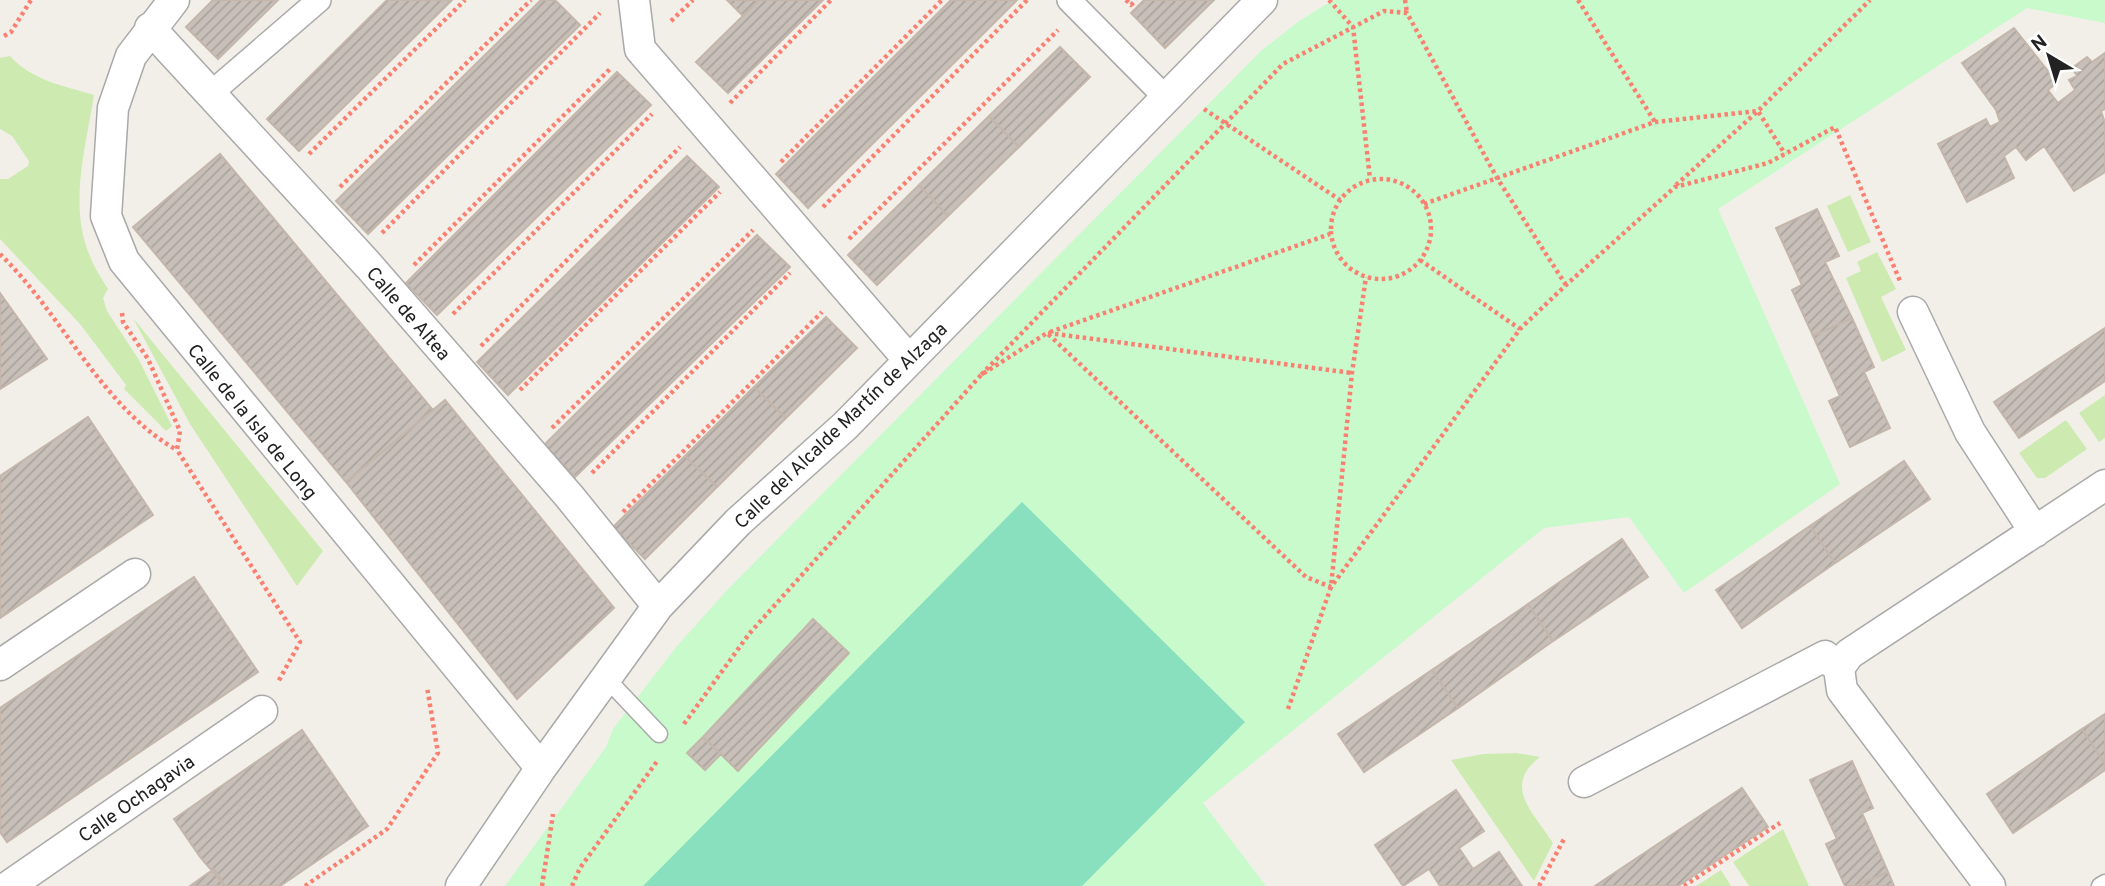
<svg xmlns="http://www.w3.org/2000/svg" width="2105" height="886" font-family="Overpass,sans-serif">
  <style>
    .park { fill: #c8facc }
    .garden { fill: #cdebb0 }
    .pitch { fill: #88e0be }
    .building { fill: url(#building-hatch); stroke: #c4b6ab; stroke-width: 2 }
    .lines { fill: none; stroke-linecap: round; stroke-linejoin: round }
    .service-casing { stroke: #a9a9a9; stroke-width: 19 }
    .pedestrian-casing { stroke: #a9a9a9; stroke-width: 26 }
    .minor-casing { stroke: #a9a9a9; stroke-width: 33 }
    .path { stroke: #fa8072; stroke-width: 4.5; stroke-dasharray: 3.5 3.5; stroke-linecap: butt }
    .service { stroke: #fff; stroke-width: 16 }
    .pedestrian { stroke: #fff; stroke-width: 23 }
    .minor { stroke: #fff; stroke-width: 30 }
    .labels { text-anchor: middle; stroke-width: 5; stroke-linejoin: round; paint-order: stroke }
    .street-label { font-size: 19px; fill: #222; stroke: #fff }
  </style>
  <defs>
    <pattern id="building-hatch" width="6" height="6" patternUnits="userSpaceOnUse" patternTransform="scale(1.75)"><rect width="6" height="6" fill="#c7bfb8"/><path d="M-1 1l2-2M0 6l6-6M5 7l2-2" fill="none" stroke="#aba49e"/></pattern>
  </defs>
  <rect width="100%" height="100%" fill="#f2efe9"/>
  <path class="park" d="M 1333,0 L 2105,0 L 2105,23 L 2027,8 L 1718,209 L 1840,484 L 1684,593 L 1629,517 L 1544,528 L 1203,803 L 1266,886 L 505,886 L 606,747 L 613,729 L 677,646 L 728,589 L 1261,51 L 1299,21 Z"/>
  <path class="garden" d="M 10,56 C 31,80 64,86 94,95 C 86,147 68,205 90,256 C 94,268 102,279 108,289 L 103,298 L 107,311 L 139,360 L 172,426 L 166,431 L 124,389 L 126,385 L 80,324 L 0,239 L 0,179 L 8,179 L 28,166 L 29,161 L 12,136 L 0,129 L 0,58 Z
    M 1850,195 L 1871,242 L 1848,252 L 1827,206 Z
    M 1877,252 L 1896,289 L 1881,297 L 1906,350 L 1882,362 L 1846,278 L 1861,271 L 1857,262 Z
    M 133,318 L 323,551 L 297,586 L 190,424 Z
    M 2105,395 L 2105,438 L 2099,442 L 2079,413 Z
    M 2066,420 L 2087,449 L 2045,478 L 2037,478 L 2019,453 Z
    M 1516,753 L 1540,757 C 1502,786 1533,812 1553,843 L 1534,881 L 1451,760 L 1484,754 Z
    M 1783,829 L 1809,886 L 1749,886 L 1733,862 Z
    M 1721,870 L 1731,886 L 1696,886 Z"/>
  <path class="pitch" d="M 1022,502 L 1245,722 L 1082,886 L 643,886 Z"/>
  <path class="building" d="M 213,0 L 278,0 L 218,59 L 186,27 Z
    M 387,0 L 452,0 L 299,151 L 267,119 Z
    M 541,0 L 555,0 L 580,25 L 368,234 L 336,201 Z
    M 727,0 L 759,0 L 743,16 Z
    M 759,0 L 823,0 L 728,93 L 696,62 Z
    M 951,0 L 1017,0 L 808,208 L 776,174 Z
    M 1144,0 L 1214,0 L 1165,48 L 1131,13 Z
    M 2014,28 L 2055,80 L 2054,85 L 2048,90 L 2058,103 L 2075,90 L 2069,80 L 2077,76 L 2072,68 L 2087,57 L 2092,62 L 2105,53 L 2105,109 L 2101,111 L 2105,123 L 2105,172 L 2074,191 L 2044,146 L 2026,160 L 2016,147 L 2004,156 L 2014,178 L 1967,202 L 1938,144 L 1986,119 L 1990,127 L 2000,122 L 1996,110 L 1962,63 Z
    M 1060,47 L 1090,77 L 1019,147 L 989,116 Z
    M 617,72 L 651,105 L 437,315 L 406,283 Z
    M 989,116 L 1019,147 L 948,216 L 919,185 Z
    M 220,154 L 433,410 L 346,482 L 133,227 Z
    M 687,156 L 719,187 L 508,395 L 477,362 Z
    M 919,185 L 948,216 L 877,285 L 848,255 Z
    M 1817,209 L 1839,256 L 1825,262 L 1852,318 L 1813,336 L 1792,290 L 1802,285 L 1776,228 Z
    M 757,235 L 790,267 L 575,477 L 544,445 Z
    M 0,293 L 47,359 L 0,389 Z
    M 826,317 L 857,348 L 786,418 L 754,387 Z
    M 1852,318 L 1874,367 L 1864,372 L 1890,428 L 1850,447 L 1829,401 L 1840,396 L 1813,336 Z
    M 2105,328 L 2105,381 L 2019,438 L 1994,402 Z
    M 754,387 L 786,418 L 717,487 L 685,456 Z
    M 445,400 L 614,608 L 517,699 L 346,482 Z
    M 88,417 L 153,515 L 0,618 L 0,476 Z
    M 685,456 L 717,487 L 645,559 L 613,527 Z
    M 1904,461 L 1930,499 L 1835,563 L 1810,526 Z
    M 1810,526 L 1835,563 L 1742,628 L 1716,590 Z
    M 1622,539 L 1648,577 L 1553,641 L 1528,604 Z
    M 194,577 L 258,672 L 7,842 L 0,832 L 0,708 Z
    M 1528,604 L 1553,641 L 1458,708 L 1432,670 Z
    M 813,619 L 849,653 L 738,771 L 703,737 Z
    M 1432,670 L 1458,708 L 1364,772 L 1338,734 Z
    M 2105,714 L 2105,764 L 2082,729 Z
    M 2082,729 L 2105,764 L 2105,770 L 2013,833 L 1987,794 Z
    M 302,730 L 368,826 L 280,886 L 225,886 L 200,857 L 174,819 Z
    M 703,737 L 721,754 L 705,770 L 687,753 Z
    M 1852,761 L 1873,808 L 1862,813 L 1888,872 L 1855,886 L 1845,886 L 1826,844 L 1837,839 L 1810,780 Z
    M 1742,788 L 1768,827 L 1678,886 L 1595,886 Z
    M 1456,790 L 1484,831 L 1459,848 L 1473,869 L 1499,852 L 1522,886 L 1440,886 L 1429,869 L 1403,886 L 1375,845 Z
    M 214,869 L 225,886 L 190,886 Z
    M 1888,872 L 1894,886 L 1855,886 Z"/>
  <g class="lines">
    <g class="service-casing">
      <path id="service" d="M 605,677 L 659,734
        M 2100,886 L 2105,883"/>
    </g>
    <g class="pedestrian-casing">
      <path id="pedestrian" d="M 1069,0 L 1165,97
        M 210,94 L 319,0"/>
    </g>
    <g class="minor-casing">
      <path id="minor" d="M 174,0 L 131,56 L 113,108 L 106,216 L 124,261 L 541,768
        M 634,0 L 640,49 L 909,360
        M 150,28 L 369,266 L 569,496 L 658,606
        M 1913,312 L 1970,432 L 2035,532
        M 0,665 L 135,574
        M 1839,668 L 1849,654 L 2105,485
        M 1839,668 L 1842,690 L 1990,886
        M 1584,782 L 1825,656 L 1839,668
        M 9,886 L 262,711
        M 461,886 L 541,768 L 658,606 L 738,522 L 845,426 L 1262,0"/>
    </g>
    <path class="path" d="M 1126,0 L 1131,5 L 1136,0
      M 1329,0 L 1353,27 L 1370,179
      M 1405,0 L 1407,13
      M 1578,0 L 1655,122
      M 671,21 L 693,0
      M 4,36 L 11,32 L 31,0
      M 730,103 L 831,0
      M 1204,109 L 1340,200
      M 309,154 L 465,0
      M 781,162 L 942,0
      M1331 229a50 50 0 1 1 100 0a50 50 0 1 1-100 0Z
      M 1676,185 L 1758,111 L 1870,0
      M 340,187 L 531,0
      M 1424,204 L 1655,122 L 1758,111 L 1785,154
      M 823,207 L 1027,0
      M 382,233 L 600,13
      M 849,239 L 1058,30
      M 0,254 C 62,314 102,408 177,450
      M 1420,260 L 1520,329
      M 414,265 L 611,68
      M 1566,285 L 1497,178 L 1407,13 L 1384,11 L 1283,64 L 981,375 L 1047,333 L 1306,577 L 1331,587 L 1520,329 L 1566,285 L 1675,187 L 1768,163 L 1835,127 L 1900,281
      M 122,313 L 123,322 L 148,359 L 180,431 L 177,450 L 300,642 L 278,682
      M 453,314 L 652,114
      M 1050,332 L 1330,234
      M 1048,333 L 1352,373
      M 481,346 L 680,147
      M 520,390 L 720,192
      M 552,428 L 753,230
      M 592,473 L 790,273
      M 623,512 L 822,312
      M 1288,709 L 1331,587 L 1352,373 L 1366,277
      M 684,724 L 749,634 L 981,375
      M 305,886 L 387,829 L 438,753 L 427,687
      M 542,886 L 553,814
      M 572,886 L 580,868 L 658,760
      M 1539,886 L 1564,839
      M 1684,886 L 1780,823"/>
    <use href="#service" class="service"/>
    <use href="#pedestrian" class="pedestrian"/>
    <use href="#minor" class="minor"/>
  </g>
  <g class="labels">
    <g class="street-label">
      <text transform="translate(409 313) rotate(49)" y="7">Calle de Altea</text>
      <text transform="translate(253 421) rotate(51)" y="7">Calle de la Isla de Long</text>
      <text transform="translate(840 425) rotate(-44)" y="7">Calle del Alcalde Martín de Alzaga</text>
      <text transform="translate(136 798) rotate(-35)" y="7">Calle Ochagavia</text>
    </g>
  </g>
  <g transform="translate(2049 56) rotate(322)" stroke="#ffffff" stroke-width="5" paint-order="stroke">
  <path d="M0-5L12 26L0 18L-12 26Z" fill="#222222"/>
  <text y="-10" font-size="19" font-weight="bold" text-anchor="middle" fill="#222222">N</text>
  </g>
</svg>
